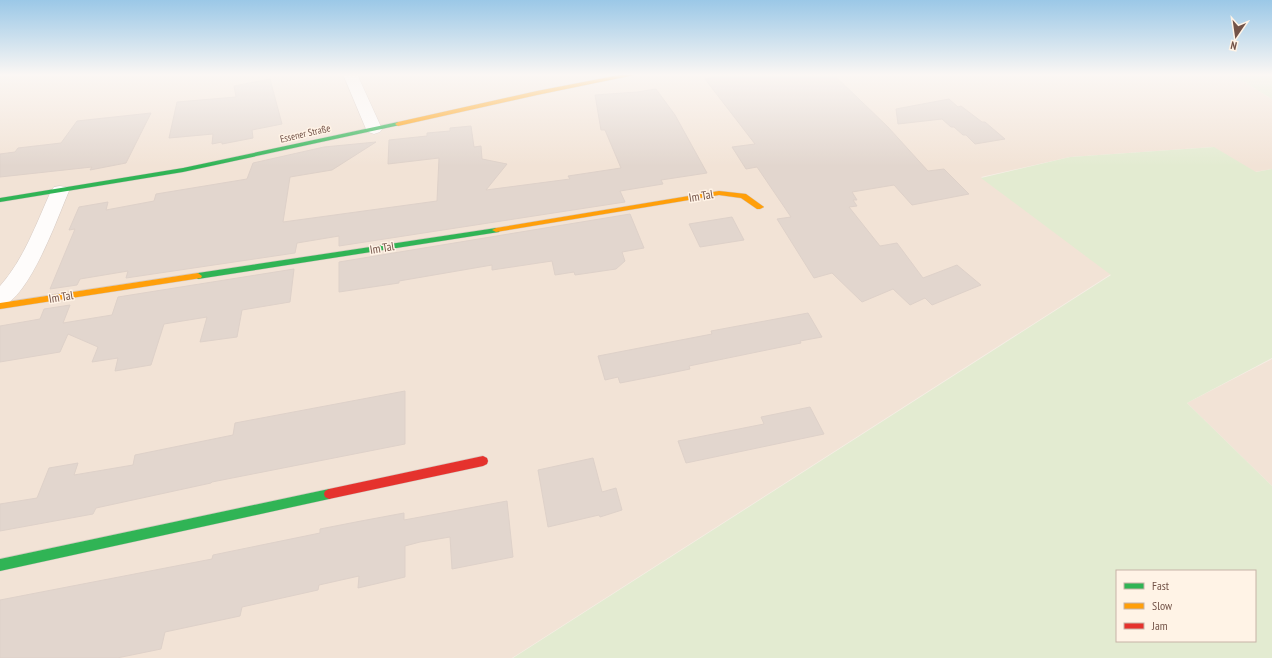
<svg xmlns="http://www.w3.org/2000/svg" width="1272" height="658" font-family="'PT Sans Narrow',sans-serif">
  <style>
    .residential { fill: #f2e3d6 }
    .green { fill: #e3ebd1; fill-rule: evenodd }
    .building { fill: #e2d6ce; stroke: #ded1c9 }
    .lines { fill: none; stroke-linecap: round; stroke-linejoin: round }
    .street-casing { stroke: #d7cbc4; stroke-width: 1 }
    .fast-casing { stroke: #d6cbc3; stroke-width: 1 }
    .slow-casing { stroke: #d6cbc3; stroke-width: 1 }
    .jam-casing { stroke: #d6cbc3; stroke-width: 1 }
    .street { fill: #fefcfb; fill-rule: evenodd }
    .fast { fill: #30b455; fill-rule: evenodd }
    .slow { fill: #ff9f0a; fill-rule: evenodd }
    .jam { fill: #e5322d; fill-rule: evenodd }
    .labels { text-anchor: middle; stroke-width: 3; stroke-linejoin: round; paint-order: stroke }
    .far-street-label { font-size: 10px; fill: #735348; stroke: #fff3e6 }
    .street-label { font-size: 12px; fill: #735348; stroke: #fff3e6 }
  </style>
  <rect width="100%" height="100%" fill="#f6eee6"/>
  <path class="residential" d="M 0,74 L 1231,74 L 1272,99 L 1272,169 L 1255,172 L 1213,147 L 1070,157 L 981,177 L 1111,274 L 512,658 L 0,658 Z
    M 1272,359 L 1272,486 L 1187,403 Z"/>
  <path class="green" d="M 1231,74 L 1272,74 L 1272,99 Z
    M 1214,147 L 1256,172 L 1272,169 L 1272,358 L 1187,403 L 1272,486 L 1272,658 L 513,658 L 1111,275 L 981,178 L 1070,157 ZM 1117,571 L 1255,571 L 1255,641 L 1117,641 Z"/>
  <path class="building" d="M 733,74 L 833,74 L 888,127 L 928,171 L 944,169 L 969,194 L 912,205 L 894,185 L 852,192 L 857,200 L 853,200 L 857,206 L 849,207 L 880,246 L 897,243 L 923,278 L 957,265 L 981,285 L 932,305 L 925,298 L 910,305 L 893,289 L 862,302 L 832,273 L 814,278 L 777,219 L 791,217 L 757,167 L 746,169 L 732,147 L 755,144 L 705,79 Z
    M 270,79 L 282,124 L 252,130 L 253,138 L 222,144 L 222,142 L 212,144 L 213,134 L 169,138 L 177,102 L 236,97 L 234,86 Z
    M 656,89 L 675,115 L 707,173 L 661,180 L 663,184 L 620,191 L 625,202 L 339,246 L 339,236 L 297,243 L 295,253 L 126,278 L 128,271 L 80,279 L 77,285 L 50,289 L 75,229 L 69,230 L 79,207 L 108,202 L 106,210 L 154,201 L 156,194 L 247,179 L 253,163 L 324,147 L 376,142 L 332,170 L 290,177 L 283,222 L 437,201 L 439,158 L 388,164 L 389,140 L 427,136 L 427,133 L 450,131 L 450,128 L 471,126 L 474,147 L 481,146 L 482,159 L 507,164 L 486,190 L 570,179 L 568,176 L 621,168 L 605,130 L 601,130 L 595,95 L 637,92 Z
    M 949,99 L 958,107 L 961,106 L 982,122 L 985,122 L 1005,139 L 975,144 L 966,135 L 963,135 L 954,127 L 951,127 L 942,119 L 898,124 L 896,109 Z
    M 151,113 L 126,163 L 90,170 L 92,167 L 0,177 L 0,154 L 15,152 L 18,148 L 61,143 L 77,121 Z
    M 630,214 L 644,248 L 622,252 L 625,261 L 616,269 L 575,275 L 574,272 L 555,275 L 552,261 L 492,270 L 492,265 L 399,281 L 399,283 L 339,292 L 339,262 Z
    M 732,217 L 744,240 L 700,247 L 689,224 Z
    M 294,269 L 290,302 L 242,310 L 237,337 L 200,342 L 207,317 L 164,324 L 151,365 L 115,371 L 118,358 L 92,362 L 98,347 L 68,334 L 60,352 L 0,362 L 0,326 L 40,319 L 44,309 L 70,305 L 63,323 L 112,315 L 118,297 Z
    M 808,313 L 822,337 L 800,341 L 801,343 L 689,366 L 690,369 L 656,376 L 620,383 L 618,377 L 605,380 L 598,356 L 712,334 L 711,331 Z
    M 405,391 L 405,444 L 212,482 L 211,483 L 96,508 L 93,514 L 0,531 L 0,504 L 37,498 L 49,468 L 78,463 L 74,475 L 133,465 L 135,455 L 233,435 L 235,423 Z
    M 810,407 L 824,434 L 686,463 L 678,441 L 764,424 L 761,417 Z
    M 593,458 L 602,492 L 616,488 L 622,510 L 600,517 L 599,515 L 548,527 L 538,470 Z
    M 507,501 L 513,557 L 452,569 L 450,537 L 420,542 L 405,546 L 405,577 L 358,588 L 359,576 L 319,585 L 318,590 L 242,607 L 240,616 L 165,632 L 161,649 L 117,658 L 0,658 L 0,600 L 212,559 L 213,555 L 320,533 L 320,529 L 361,521 L 404,513 L 404,520 Z"/>
  <g class="lines">
    <g class="street-casing">
      <path id="street" d="M 343,74 L 357,74 L 382,129 L 380,132 L 374,134 L 368,132 L 366,129 Z
        M 60,186 L 66,187 L 69,191 C 57,219 29,299 0,307 L 0,286 C 24,259 36,224 51,191 L 54,187 Z"/>
    </g>
    <g class="fast-casing">
      <path id="fast" d="M 398,122 L 401,124 L 400,125 L 183,172 L 0,202 L 0,198 L 183,168 Z
        M 496,228 L 500,230 L 499,232 L 198,279 L 194,276 L 198,273 Z
        M 329,489 L 333,491 L 334,494 L 333,497 L 329,499 L 0,571 L 0,559 Z"/>
    </g>
    <g class="slow-casing">
      <path id="slow" d="M 625,74 L 639,74 L 537,95 L 398,126 L 395,124 L 398,122 L 537,91 Z
        M 719,191 L 746,194 L 764,207 L 760,209 L 757,209 L 741,198 L 719,195 L 496,232 L 492,230 L 496,228 Z
        M 198,273 L 202,276 L 201,278 L 0,309 L 0,303 Z"/>
    </g>
    <g class="jam-casing">
      <path id="jam" d="M 483,456 L 487,458 L 488,461 L 487,464 L 483,466 L 329,499 L 325,497 L 324,494 L 325,491 L 329,489 Z"/>
    </g>
    <use href="#street" class="street"/>
    <use href="#fast" class="fast"/>
    <use href="#slow" class="slow"/>
    <use href="#jam" class="jam"/>
  </g>
  <linearGradient id="sky" x2="0" y2="1"><stop stop-color="#9bc8e7"/><stop offset="0.45" stop-color="#fbf7f4"/><stop offset="1" stop-color="#fbf7f4" stop-opacity="0"/></linearGradient>
  <rect width="1272" height="166" fill="url(#sky)"/>
  <g class="labels">
    <g class="far-street-label">
      <text transform="translate(305 133) rotate(-13)" y="4">Essener Straße</text>
    </g>
    <g class="street-label">
      <text transform="translate(701 196) rotate(-9)" y="4">Im Tal</text>
      <text transform="translate(382 248) rotate(-9)" y="4">Im Tal</text>
      <text transform="translate(61 297) rotate(-9)" y="4">Im Tal</text>
    </g>
  </g>
  <rect x="1116" y="570" width="140" height="72" fill="#fff3e6" stroke="#c7b3a7"/>
  <rect x="1124" y="583" width="20" height="6" fill="#30b455" stroke="#c7b3a7"/>
  <text x="1152" y="590" font-size="12" fill="#735348">Fast</text>
  <rect x="1124" y="603" width="20" height="6" fill="#ff9f0a" stroke="#c7b3a7"/>
  <text x="1152" y="610" font-size="12" fill="#735348">Slow</text>
  <rect x="1124" y="623" width="20" height="6" fill="#e5322d" stroke="#c7b3a7"/>
  <text x="1152" y="630" font-size="12" fill="#735348">Jam</text>
  <g transform="translate(1236 36) rotate(193)" stroke="#fff3e6" stroke-width="3" paint-order="stroke">
  <path d="M0-3L7 15L0 10L-7 15Z" fill="#735348"/>
  <text y="-6" font-size="11" font-weight="bold" text-anchor="middle" fill="#735348">N</text>
  </g>
</svg>
